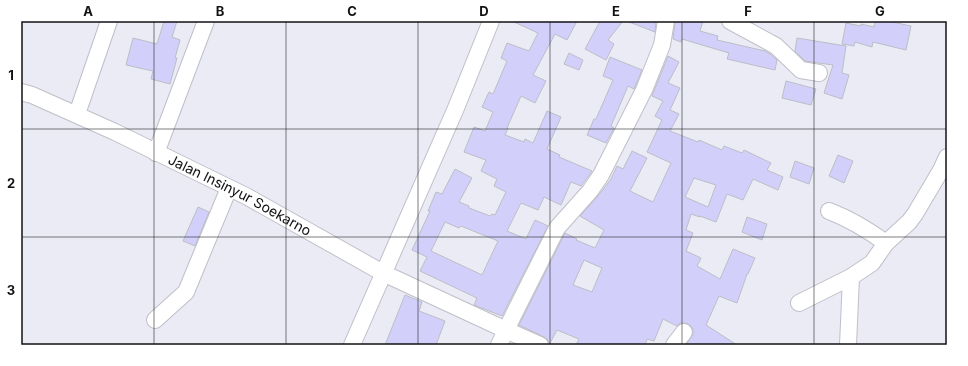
<svg xmlns="http://www.w3.org/2000/svg" width="968" height="366" font-family="Inter,sans-serif">
  <style>
    .building { fill: #d2d0fa; stroke: #bdbdc7; fill-rule: evenodd }
    .lines { fill: none; stroke-linecap: round; stroke-linejoin: round }
    .street-casing { stroke: #bfbfc9; stroke-width: 18 }
    .street { stroke: #fff; stroke-width: 16 }
    .grid { fill: none; stroke: #121215; stroke-width: 1; stroke-opacity: 0.55 }
    .labels { text-anchor: middle; stroke-width: 3; stroke-linejoin: round; paint-order: stroke }
    .street-label { font-size: 14px; fill: #121215; stroke: #fff }
    .neatline { fill: none; stroke: #121215; stroke-width: 1.5 }
    .grid-label { font-size: 13px; text-anchor: middle; font-weight: bold; fill: #121215 }
  </style>
  <rect width="100%" height="100%" fill="#ebebf5"/>
  <path class="building" d="M 164,21 L 177,21 L 172,37 L 180,40 L 175,58 L 177,58 L 170,84 L 151,79 L 153,71 L 126,65 L 133,38 L 157,44 Z
    M 512,21 L 577,21 L 567,40 L 555,34 L 533,75 L 546,81 L 535,103 L 521,96 L 507,128 L 508,128 L 505,135 L 524,142 L 525,139 L 533,143 L 547,111 L 561,117 L 547,149 L 560,155 L 559,157 L 592,171 L 581,186 L 571,182 L 561,205 L 544,197 L 538,210 L 521,203 L 507,231 L 526,239 L 535,220 L 548,226 L 502,316 L 474,305 L 477,298 L 420,271 L 427,257 L 412,250 L 430,211 L 428,211 L 436,192 L 442,194 L 455,169 L 472,178 L 459,202 L 469,206 L 469,208 L 490,216 L 492,214 L 495,215 L 506,192 L 494,186 L 497,179 L 481,171 L 486,160 L 464,152 L 474,127 L 485,131 L 493,112 L 482,107 L 489,92 L 493,94 L 507,61 L 501,58 L 507,43 L 529,51 L 538,33 ZM 445,222 L 459,228 L 461,226 L 498,241 L 482,275 L 431,251 Z
    M 600,21 L 623,21 L 608,40 L 614,44 L 606,60 L 585,49 Z
    M 629,21 L 656,21 L 655,32 L 629,22 Z
    M 675,21 L 703,21 L 700,31 L 718,36 L 717,40 L 765,51 L 770,54 L 777,60 L 775,70 L 727,59 L 729,53 L 682,39 L 681,42 L 673,39 Z
    M 875,21 L 888,21 L 911,26 L 906,50 L 873,42 L 872,47 L 855,42 L 854,46 L 842,44 L 846,23 L 861,26 L 861,24 L 874,27 Z
    M 797,38 L 846,46 L 842,73 L 849,75 L 842,99 L 824,93 L 833,65 L 805,61 L 795,51 Z
    M 569,53 L 583,60 L 579,70 L 564,64 Z
    M 668,56 L 679,62 L 668,83 L 680,88 L 670,110 L 679,114 L 670,131 L 698,142 L 699,140 L 722,150 L 724,146 L 742,153 L 744,150 L 771,163 L 767,170 L 783,177 L 778,190 L 753,179 L 743,200 L 727,194 L 716,222 L 700,216 L 700,217 L 691,214 L 686,230 L 693,233 L 686,251 L 701,258 L 697,266 L 720,279 L 733,249 L 755,258 L 748,274 L 747,274 L 737,303 L 719,296 L 706,325 L 737,345 L 686,345 L 693,334 L 693,329 L 690,325 L 685,323 L 680,323 L 677,326 L 663,319 L 654,341 L 647,339 L 645,345 L 576,345 L 579,339 L 557,330 L 549,345 L 548,340 L 544,337 L 519,325 L 565,233 L 577,239 L 576,240 L 595,248 L 604,230 L 580,216 L 598,196 L 611,179 L 617,166 L 623,169 L 632,151 L 647,158 L 630,191 L 653,202 L 671,163 L 647,152 L 662,120 L 655,116 L 663,101 L 652,96 ZM 694,178 L 716,185 L 708,207 L 685,197 ZM 584,260 L 602,268 L 592,292 L 573,285 Z
    M 610,57 L 642,70 L 634,89 L 628,86 L 611,126 L 614,128 L 606,143 L 587,135 L 594,119 L 596,119 L 613,80 L 603,76 Z
    M 786,81 L 816,89 L 811,105 L 782,98 Z
    M 838,155 L 853,161 L 844,183 L 829,176 Z
    M 795,161 L 814,168 L 809,184 L 790,177 Z
    M 198,207 L 209,212 L 195,246 L 183,241 Z
    M 747,217 L 767,224 L 762,240 L 742,232 Z
    M 405,295 L 422,302 L 419,311 L 445,321 L 436,345 L 385,345 Z"/>
  <g class="lines">
    <g class="street-casing">
      <g id="street">
        <path d="M 730,21 L 776,46 L 801,70 L 819,73"/>
        <path id="s1" d="M 21,92 L 32,95 L 115,132 L 246,196 L 383,273 L 506,330 L 540,345"/>
        <path d="M 77,114 L 109,21"/>
        <path d="M 156,153 L 206,21"/>
        <path d="M 829,211 C 850,219 868,230 886,243"/>
        <path d="M 799,303 L 851,277 L 872,263 L 886,243 L 909,222 L 915,214 L 941,170 L 947,157"/>
        <path d="M 155,320 L 186,292 L 229,188"/>
        <path d="M 352,345 L 456,108 L 491,21"/>
        <path d="M 499,345 L 506,330 L 557,228 L 590,191 L 601,175 L 644,90 L 662,45 L 666,21"/>
        <path d="M 674,345 L 684,332"/>
        <path d="M 848,345 L 851,277"/>
      </g>
    </g>
    <use href="#street" class="street"/>
  </g>
  <path class="grid" d="M 154,21 L 154,345M 286,21 L 286,345M 418,21 L 418,345M 550,21 L 550,345M 682,21 L 682,345M 814,21 L 814,345M 21,129 L 947,129M 21,237 L 947,237"/>
  <g class="labels">
    <g class="street-label">
      <text dy="5" stroke="none"><textPath href="#s1" startOffset="242">Jalan Insinyur Soekarno</textPath></text>
    </g>
  </g>
  <rect width="968" height="366" fill="none" stroke="#ffffff" stroke-width="44"/>
  <rect x="22" y="22" width="924" height="322" class="neatline"/>
  <g class="grid-label">
    <text x="88" y="16">A</text>
    <text x="220" y="16">B</text>
    <text x="352" y="16">C</text>
    <text x="484" y="16">D</text>
    <text x="616" y="16">E</text>
    <text x="748" y="16">F</text>
    <text x="880" y="16">G</text>
    <text x="11" y="80">1</text>
    <text x="11" y="188">2</text>
    <text x="11" y="295">3</text>
  </g>
</svg>
